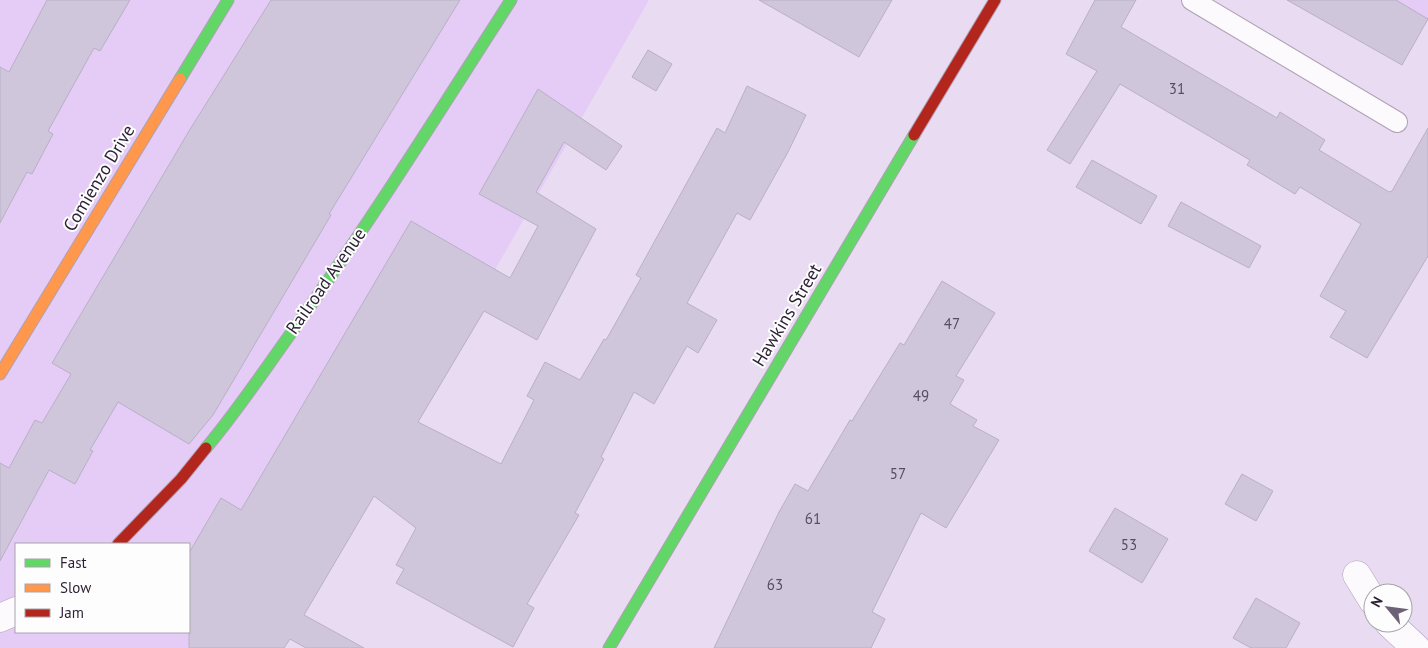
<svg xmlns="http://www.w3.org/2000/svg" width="1428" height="648" font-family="'PT Sans',sans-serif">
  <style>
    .built { fill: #e5ccf7; fill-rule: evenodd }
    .building { fill: #cfc6db; stroke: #b8b0c4 }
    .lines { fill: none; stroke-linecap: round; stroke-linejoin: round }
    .lane-casing { stroke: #aea2b6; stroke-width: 22 }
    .street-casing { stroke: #aea2b6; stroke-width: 29 }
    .fast-casing { stroke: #aea2b6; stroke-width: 13 }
    .slow-casing { stroke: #aea2b6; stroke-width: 13 }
    .jam-casing { stroke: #aea2b6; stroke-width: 13 }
    .lane { stroke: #fcfafd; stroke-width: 20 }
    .street { stroke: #fcfafd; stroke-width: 28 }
    .fast { stroke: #63d668; stroke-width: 11 }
    .slow { stroke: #ff974d; stroke-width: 11 }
    .jam { stroke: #b3261e; stroke-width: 11 }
    .labels { text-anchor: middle; stroke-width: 4; stroke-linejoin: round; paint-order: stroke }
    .number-label { font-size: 15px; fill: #574c61 }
    .street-label { font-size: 18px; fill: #2a1f33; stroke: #fdfdfd }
  </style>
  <rect width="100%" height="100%" fill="#e9dbf2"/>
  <path class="built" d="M 0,0 L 649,0 L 279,648 L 0,648 ZM 16,544 L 189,544 L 189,632 L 16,632 Z
    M 1395,0 L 1428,0 L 1428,20 Z"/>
  <path class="building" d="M 47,0 L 130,0 L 100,51 L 94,48 L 48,131 L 53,134 L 32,174 L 27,172 L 0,223 L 0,67 L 9,72 Z
    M 271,0 L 460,0 L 329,214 L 331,215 L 213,415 L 189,444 L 118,402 L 90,450 L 93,451 L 75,484 L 49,470 L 0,561 L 0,463 L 9,468 L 35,420 L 42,423 L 71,374 L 52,363 L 189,131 Z
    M 759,0 L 892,0 L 859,57 Z
    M 1095,0 L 1136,0 L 1121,27 L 1277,118 L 1280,112 L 1325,140 L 1319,150 L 1389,192 L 1392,191 L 1428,128 L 1428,256 L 1367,358 L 1330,337 L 1346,311 L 1320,296 L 1361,224 L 1300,187 L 1295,194 L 1247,165 L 1250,160 L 1120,84 L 1070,164 L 1047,150 L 1097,71 L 1066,54 Z
    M 1287,0 L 1396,0 L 1428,19 L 1402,65 Z
    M 648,50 L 672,64 L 656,91 L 632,77 Z
    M 747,86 L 806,115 L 788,152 L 750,220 L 737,213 L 687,303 L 717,320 L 698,353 L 687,346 L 654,404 L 634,392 L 601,457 L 604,459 L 575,513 L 579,515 L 527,604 L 534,608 L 513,647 L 396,583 L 404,569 L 396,565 L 416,528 L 374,496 L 304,615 L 364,648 L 306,648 L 290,639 L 284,648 L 189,648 L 189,553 L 221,498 L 241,510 L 411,221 L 510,278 L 538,226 L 479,194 L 538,89 L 622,146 L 606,170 L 564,142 L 536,192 L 596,229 L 537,340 L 484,311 L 418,422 L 501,464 L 534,400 L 527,396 L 545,362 L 580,380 L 604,339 L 606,340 L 641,278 L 636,275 L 717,128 L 725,133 Z
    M 1092,160 L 1157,196 L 1141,224 L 1076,187 Z
    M 1181,202 L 1261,246 L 1249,268 L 1168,226 Z
    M 942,281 L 995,313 L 956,376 L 964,380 L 950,404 L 977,420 L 973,426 L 999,440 L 946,528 L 921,513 L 872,612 L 885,619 L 871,648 L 714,648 L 779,512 L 795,484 L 808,491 L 850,420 L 852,421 L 900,343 L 904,345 Z
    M 1242,474 L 1273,491 L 1256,521 L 1225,504 Z
    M 1115,508 L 1168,539 L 1142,583 L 1089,551 Z
    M 1256,598 L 1300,623 L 1286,648 L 1251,648 L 1233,638 Z"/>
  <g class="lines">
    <g class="lane-casing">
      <path id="lane" d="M 1192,0 L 1397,122"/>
    </g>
    <g class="street-casing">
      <path id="street" d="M 1357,575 L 1373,601
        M 0,618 L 16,611
        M 1389,623 L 1416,648"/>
    </g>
    <g class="fast-casing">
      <path id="fast" d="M 180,79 L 228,0
        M 206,448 C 238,410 265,369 294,329 C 370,222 440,111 511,0
        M 609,648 L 914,135"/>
    </g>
    <g class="slow-casing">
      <path id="slow" d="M 0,374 L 180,79"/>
    </g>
    <g class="jam-casing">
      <path id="jam" d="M 914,135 L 995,0
        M 118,544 L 181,479 L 206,448"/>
    </g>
    <use href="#lane" class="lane"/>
    <use href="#street" class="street"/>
    <use href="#fast" class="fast"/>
    <use href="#slow" class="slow"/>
    <use href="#jam" class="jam"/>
  </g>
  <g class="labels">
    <g class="number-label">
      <text x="1177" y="94">31</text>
      <text x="952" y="329">47</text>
      <text x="921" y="401">49</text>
      <text x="898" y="479">57</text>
      <text x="813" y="524">61</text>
      <text x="1129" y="550">53</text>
      <text x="775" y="590">63</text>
    </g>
    <g class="street-label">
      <text transform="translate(99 178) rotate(-59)" y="6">Comienzo Drive</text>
      <text transform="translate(326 281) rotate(-55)" y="6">Railroad Avenue</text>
      <text transform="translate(787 315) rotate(-59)" y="6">Hawkins Street</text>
    </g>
  </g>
  <rect x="15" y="543" width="175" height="90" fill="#fdfdfd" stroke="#a9a4ac"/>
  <rect x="25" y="559" width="25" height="8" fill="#63d668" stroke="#a9a4ac"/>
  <text x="60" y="568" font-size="15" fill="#2a1f33">Fast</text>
  <rect x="25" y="584" width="25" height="8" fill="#ff974d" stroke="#a9a4ac"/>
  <text x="60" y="593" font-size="15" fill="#2a1f33">Slow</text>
  <rect x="25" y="609" width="25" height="8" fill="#b3261e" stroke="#a9a4ac"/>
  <text x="60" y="618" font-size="15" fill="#2a1f33">Jam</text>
  <g transform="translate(1388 608) rotate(299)"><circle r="24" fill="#fdfdfd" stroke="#a9a4ac"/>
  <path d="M0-4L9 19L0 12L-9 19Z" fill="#6d6176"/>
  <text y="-8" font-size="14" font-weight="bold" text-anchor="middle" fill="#2a1f33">N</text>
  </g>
</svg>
